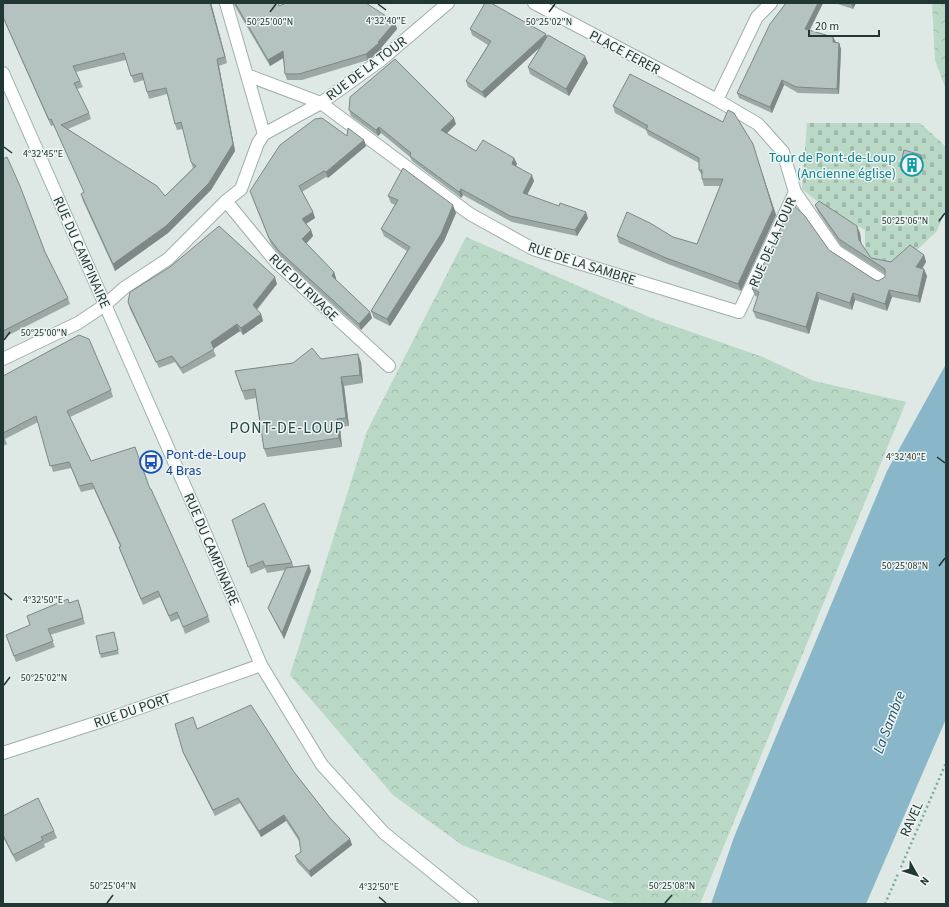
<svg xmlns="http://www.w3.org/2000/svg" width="949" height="907" font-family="'Source Sans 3',sans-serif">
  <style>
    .forest { fill: url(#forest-crowns) }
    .cemetery { fill: url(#cemetery-stones) }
    .water { fill: #8ab6c9 }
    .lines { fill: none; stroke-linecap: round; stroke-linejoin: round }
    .minor-casing { stroke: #a2afac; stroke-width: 14 }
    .tertiary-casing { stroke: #a2afac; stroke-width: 14 }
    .secondary-casing { stroke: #9fb3af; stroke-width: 14 }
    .path { stroke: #81a9a3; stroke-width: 2.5; stroke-dasharray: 2 3; stroke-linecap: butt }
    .minor { stroke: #fff; stroke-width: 12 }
    .tertiary { stroke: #fff; stroke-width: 12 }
    .secondary { stroke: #fff; stroke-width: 12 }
    .wall { fill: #9ba8a4; fill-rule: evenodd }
    .shaded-wall { fill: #7e8886 }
    .building { fill: #b4c3bf; stroke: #7e8886; fill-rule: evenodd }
    .ticks { fill: none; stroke: #213734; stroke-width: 1.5 }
    .labels { text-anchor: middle; stroke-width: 3; stroke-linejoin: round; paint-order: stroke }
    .street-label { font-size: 14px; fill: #213734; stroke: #eef5f3 }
    .culture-label { font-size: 14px; fill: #0d838f; stroke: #eef5f3; text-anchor: end }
    .transit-label { font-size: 14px; fill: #164399; stroke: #eef5f3; text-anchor: start }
    .water-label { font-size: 15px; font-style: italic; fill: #21546c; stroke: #eef5f3 }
    .quarter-label { font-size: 16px; letter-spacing: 1px; fill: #1f4643; stroke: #eef5f3 }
    .ticks-label { font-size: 10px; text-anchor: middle; fill: #213734; stroke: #eef5f3; stroke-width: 3; stroke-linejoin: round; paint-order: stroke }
  </style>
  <defs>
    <pattern id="forest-crowns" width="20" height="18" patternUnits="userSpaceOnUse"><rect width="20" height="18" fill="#b9d8c6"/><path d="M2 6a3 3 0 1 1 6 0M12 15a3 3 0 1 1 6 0" fill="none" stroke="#9fbaab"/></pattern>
    <pattern id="cemetery-stones" width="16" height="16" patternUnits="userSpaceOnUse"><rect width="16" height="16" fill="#b9d8c6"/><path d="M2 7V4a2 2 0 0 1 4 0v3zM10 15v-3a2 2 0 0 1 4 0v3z" fill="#9fbaab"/></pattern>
  </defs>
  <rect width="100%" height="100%" fill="#dee8e5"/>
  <path class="forest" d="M 932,3 L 946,3 L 946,90 L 935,60 Z
    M 466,237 L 654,319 L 763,357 L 814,381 L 906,402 L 700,904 L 617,904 L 462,845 L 393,795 L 290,675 L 367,431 Z"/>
  <path class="cemetery" d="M 807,123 L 920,123 L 946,147 L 946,208 L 937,231 L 902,264 L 881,265 L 865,253 L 865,230 L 822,205 L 802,189 Z"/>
  <path class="water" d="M 946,364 L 946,719 L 866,904 L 711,904 L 734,837 L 887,471 Z"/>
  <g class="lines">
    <g class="minor-casing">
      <path id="minor" d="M 226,3 L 264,134
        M 247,75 L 321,103 L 470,214 L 533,249 L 739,312 L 795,192 L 783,152 L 758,124 L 717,100 L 534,3
        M 717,100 L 757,17 L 771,3
        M 795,192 L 836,251 L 881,280
        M 226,201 L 276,262 L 389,366
        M 105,305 L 124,288 L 168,259 L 226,201 L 241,189 L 258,143 L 264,134 L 321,103 L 381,60 L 448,3
        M 3,753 L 108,719 L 261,665"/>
    </g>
    <g class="tertiary-casing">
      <path id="tertiary" d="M 3,359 L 78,323 L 105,305"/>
    </g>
    <g class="secondary-casing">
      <path id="secondary" d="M 3,73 L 198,516 L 261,665 L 322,765 L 384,833 L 472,904"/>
    </g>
    <path class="path" d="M 885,904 L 946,763"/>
    <use href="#minor" class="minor"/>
    <use href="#tertiary" class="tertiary"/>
    <use href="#secondary" class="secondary"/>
  </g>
  <path class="wall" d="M 3,3 L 211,3 L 227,63 L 219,66 L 235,151 L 211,190 L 168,233 L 115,271 L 83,201 L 81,194 L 84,192 L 54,125 L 51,126 L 3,18 ZM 126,60 L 134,83 L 144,80 L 147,92 L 149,99 L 167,94 L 175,124 L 177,130 L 183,129 L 191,162 L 193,168 L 165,196 L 68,129 L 91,119 L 89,113 L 77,89 L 83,87 L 76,72 Z
    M 233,3 L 278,3 L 279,6 L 395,22 L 397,29 L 381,48 L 382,50 L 368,60 L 302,80 L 287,80 L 285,74 L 283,58 L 270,66 Z
    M 823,3 L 810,30 L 836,42 L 839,43 L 841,49 L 839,94 L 798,93 L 784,85 L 772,113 L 739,98 L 737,93 Z
    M 835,3 L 856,3 L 853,9 Z
    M 470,29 L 547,37 L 588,63 L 569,96 L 530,74 L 528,67 L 540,47 L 485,98 L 468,87 L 466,81 L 488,45 L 472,35 Z
    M 613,106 L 755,151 L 776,215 L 741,291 L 668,264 L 619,243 L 617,236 L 673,237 L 697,244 L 720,186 L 704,186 L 702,179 L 702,176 L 699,170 L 699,163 L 648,135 L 646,130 L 615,113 Z
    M 349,110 L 456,124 L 447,133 L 476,151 L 514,158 L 517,164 L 516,166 L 534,181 L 527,195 L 588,218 L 577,236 L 512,222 L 463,195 L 461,198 L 412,161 L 410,157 L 381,133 L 378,136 L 351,116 Z
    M 347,136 L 364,140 L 366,146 L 328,178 L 326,177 L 302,192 L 313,212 L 315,218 L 306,224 L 311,230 L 313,236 L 306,243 L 334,272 L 336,278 L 336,280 L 370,312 L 372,318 L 361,330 L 281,257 L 271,244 L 252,197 Z
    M 921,155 L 922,158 L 918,176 L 901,171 L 900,167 Z
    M 3,159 L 45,252 L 68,298 L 70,304 L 3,338 Z
    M 388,196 L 456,213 L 444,241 L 390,326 L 374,318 L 371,311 L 407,251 L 384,236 L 381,229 L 395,205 L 391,203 Z
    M 815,205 L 860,233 L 861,244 L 871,258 L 891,262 L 924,255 L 926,262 L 922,268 L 927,276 L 920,303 L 892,297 L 887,311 L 855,300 L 852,310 L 819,299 L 809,334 L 756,318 L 753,311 L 758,297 L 755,296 L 752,289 L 829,250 L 875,280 L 878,281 L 885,277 L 885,274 L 841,246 L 818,212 Z
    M 277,284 L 257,310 L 261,314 L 263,321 L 243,335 L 240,331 L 213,349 L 216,356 L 183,374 L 175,362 L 159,368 L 130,309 L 128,302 Z
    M 321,359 L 361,362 L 363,383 L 344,386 L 349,426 L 340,427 L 342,447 L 267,457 L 264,449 L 256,398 L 245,400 L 235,371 Z
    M 3,376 L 111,390 L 113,397 L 70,417 L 91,461 L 150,489 L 208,616 L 210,622 L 185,634 L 180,618 L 171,622 L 160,597 L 143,605 L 121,553 L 119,547 L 120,546 L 94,489 L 81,492 L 71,468 L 53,472 L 38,422 L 5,439 L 7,444 L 3,446 Z
    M 232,520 L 292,563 L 294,567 L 311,571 L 284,639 L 271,614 L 268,608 L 285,570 L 267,573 L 265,568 L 251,574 Z
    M 68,599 L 69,602 L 80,606 L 85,624 L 50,635 L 55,647 L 16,662 L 6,635 L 30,625 Z
    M 115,636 L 119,654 L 101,658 L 100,654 Z
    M 197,729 L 294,772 L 330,818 L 350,839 L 352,845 L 311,877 L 297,862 L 295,856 L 301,852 L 299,841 L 286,821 L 261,837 L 240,803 L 215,816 L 185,757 L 183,752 Z
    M 3,816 L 54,831 L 57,838 L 44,844 L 45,847 L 16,862 L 3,837 Z"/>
  <path class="shaded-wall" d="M 210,3 L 211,3 L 227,63 L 225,57 Z
    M 818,3 L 823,3 L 807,35 L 805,29 Z
    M 851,3 L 856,3 L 853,9 Z
    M 395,22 L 397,29 L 381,48 L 382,50 L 368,60 L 366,54 L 378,42 Z
    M 546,34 L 548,40 L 485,98 L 482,92 Z
    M 833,37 L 836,42 L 833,42 Z
    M 839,43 L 841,49 L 839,94 L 837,89 Z
    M 283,51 L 285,57 L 270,66 L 268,60 Z
    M 585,56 L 588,63 L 569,96 L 566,89 Z
    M 217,59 L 219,66 L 235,151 L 211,190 L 168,233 L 115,271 L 113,264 L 233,144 Z
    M 782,80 L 784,85 L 772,113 L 770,107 Z
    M 454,118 L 456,124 L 444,136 L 441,130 Z
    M 379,127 L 381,133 L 378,136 L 376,130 Z
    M 364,140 L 366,146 L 328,178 L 326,172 Z
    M 755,151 L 776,215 L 741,291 L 738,284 Z
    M 921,155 L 922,158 L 918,176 L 917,173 Z
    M 514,158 L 517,164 L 514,170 L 512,164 Z
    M 532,175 L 534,181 L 525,199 L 523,193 Z
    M 461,189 L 463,195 L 461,198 L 459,192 Z
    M 453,205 L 456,213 L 444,241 L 390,326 L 387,319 Z
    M 313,212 L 315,218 L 304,225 L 302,219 Z
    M 586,212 L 588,218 L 577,236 L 575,230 Z
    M 857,226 L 860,233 L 862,247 L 859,240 Z
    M 311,230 L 313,236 L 305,245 L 302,239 Z
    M 924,255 L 926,262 L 919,274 L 916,267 Z
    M 924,269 L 927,276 L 920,303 L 918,296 Z
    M 334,272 L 336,278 L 334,282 L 332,276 Z
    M 275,277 L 277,284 L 255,311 L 253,305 Z
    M 889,290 L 892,297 L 887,311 L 885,304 Z
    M 817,292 L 819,299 L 809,334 L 806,327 Z
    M 853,293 L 855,300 L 852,310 L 850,303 Z
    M 370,312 L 372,318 L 361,330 L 359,324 Z
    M 261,314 L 263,321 L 243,335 L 241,328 Z
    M 237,324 L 240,331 L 213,349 L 211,342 Z
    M 358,354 L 361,362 L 363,383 L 360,375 Z
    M 341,377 L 344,386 L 349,426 L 346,418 Z
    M 337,419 L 340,427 L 342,447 L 339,438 Z
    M 309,565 L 311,571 L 284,639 L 282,633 Z
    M 284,815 L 286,821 L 261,837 L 259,831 Z
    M 350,839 L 352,845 L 311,877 L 309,871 Z"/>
  <path class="building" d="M 3,3 L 210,3 L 225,57 L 217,59 L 233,144 L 209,183 L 166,226 L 113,264 L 81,194 L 84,192 L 51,119 L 49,120 L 3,17 ZM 124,53 L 131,76 L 142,73 L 147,92 L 166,88 L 175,124 L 181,122 L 191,162 L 196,166 L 165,196 L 157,186 L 61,125 L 89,113 L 74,83 L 80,81 L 73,66 Z
    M 235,3 L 278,3 L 279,6 L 286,3 L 366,3 L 395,22 L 378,42 L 379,43 L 366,54 L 299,74 L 285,74 L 283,51 L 268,60 Z
    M 485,3 L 491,3 L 546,34 L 482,92 L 466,81 L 491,41 L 470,29 Z
    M 786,3 L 818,3 L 805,29 L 833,37 L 833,42 L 839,43 L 837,89 L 796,87 L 782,80 L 770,107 L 737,93 L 770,24 Z
    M 548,35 L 585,56 L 566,89 L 528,67 Z
    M 395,59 L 454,118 L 441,130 L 476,151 L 483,140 L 514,158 L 512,164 L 532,175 L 523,193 L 559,206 L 560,203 L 586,212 L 575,230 L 510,216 L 461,189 L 459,192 L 410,156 L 411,153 L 379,127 L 376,130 L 349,110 L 350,97 Z
    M 630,74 L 723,122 L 728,110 L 734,113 L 753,144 L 773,209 L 738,284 L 666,258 L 617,236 L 627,212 L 650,223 L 673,237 L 697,244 L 723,179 L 702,179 L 702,170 L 699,170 L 699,158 L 646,129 L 648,126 L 613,106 Z
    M 322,118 L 347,136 L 348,128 L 364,140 L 326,172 L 324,171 L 299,186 L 313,212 L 302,219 L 311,230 L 302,239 L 334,272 L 332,276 L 370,312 L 359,324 L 279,251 L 269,238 L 250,191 L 280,145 L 315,119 Z
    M 904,150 L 921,155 L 917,173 L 900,167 Z
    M 7,157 L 20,186 L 45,252 L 68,298 L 3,331 L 3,159 Z
    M 403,168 L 453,205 L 441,234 L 387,319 L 371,311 L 410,247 L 381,229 L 398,200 L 388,196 Z
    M 819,201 L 857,226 L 859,240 L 871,258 L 891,262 L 910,245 L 924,255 L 916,267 L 924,269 L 918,296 L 889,290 L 885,304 L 853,293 L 850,303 L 817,292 L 806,327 L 753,311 L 759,292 L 752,289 L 792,204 L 805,216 L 829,250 L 875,280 L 878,281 L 885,277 L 885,269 L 839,239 L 815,205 Z
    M 219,226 L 275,277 L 253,305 L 261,314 L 241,328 L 237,324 L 211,342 L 214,349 L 181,368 L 172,356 L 156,362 L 128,302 L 130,292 L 170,267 Z
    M 79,335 L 89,339 L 111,390 L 67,411 L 91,461 L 135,447 L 150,489 L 151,489 L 208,616 L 183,627 L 177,612 L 169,616 L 158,591 L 141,599 L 119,547 L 121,546 L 92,483 L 79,486 L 69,462 L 50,466 L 36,416 L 3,433 L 3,376 Z
    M 312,348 L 321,359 L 358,354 L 360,375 L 341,377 L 346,418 L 337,419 L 339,438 L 264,449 L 255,389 L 242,391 L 235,371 L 293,363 Z
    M 264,503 L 292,563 L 265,566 L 263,561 L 248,567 L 232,520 Z
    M 309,565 L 282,633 L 268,608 L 286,568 Z
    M 68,599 L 69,603 L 78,600 L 83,618 L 48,629 L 53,641 L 14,656 L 6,635 L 30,625 L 27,616 Z
    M 114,632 L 118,650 L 100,654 L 96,636 Z
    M 251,705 L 294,772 L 330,818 L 350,839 L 309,871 L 295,856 L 301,852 L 299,838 L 284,815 L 259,831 L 238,798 L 213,810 L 183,752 L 175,724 L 193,717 L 197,729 Z
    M 38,798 L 54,831 L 41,837 L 43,840 L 13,855 L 3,835 L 3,816 Z"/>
  <path class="ticks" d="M 378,4 L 386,10M 270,12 L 276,4M 549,12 L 555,4M 4,147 L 12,153M 939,221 L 945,213M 4,340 L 10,332M 937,457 L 945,463M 939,566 L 945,558M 4,593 L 12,600M 4,685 L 10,677M 379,897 L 386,903M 107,903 L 113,895M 665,903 L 672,895"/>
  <defs>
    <g id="building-ring" transform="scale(1.15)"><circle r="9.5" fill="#eef5f3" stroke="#0f9aa8" stroke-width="1.5"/><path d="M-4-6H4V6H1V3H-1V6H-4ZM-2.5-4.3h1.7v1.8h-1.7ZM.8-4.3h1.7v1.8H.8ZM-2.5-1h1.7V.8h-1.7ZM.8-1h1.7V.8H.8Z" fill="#0f9aa8"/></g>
    <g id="bus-ring" transform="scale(1.15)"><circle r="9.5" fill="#eef5f3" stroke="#1a4fb4" stroke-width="1.5"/><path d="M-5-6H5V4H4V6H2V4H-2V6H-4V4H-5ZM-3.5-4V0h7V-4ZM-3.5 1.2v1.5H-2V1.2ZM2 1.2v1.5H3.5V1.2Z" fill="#1a4fb4"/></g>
  </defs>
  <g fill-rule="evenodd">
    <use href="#building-ring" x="912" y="165"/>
    <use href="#bus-ring" x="151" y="462"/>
  </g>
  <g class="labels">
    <g class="street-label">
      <text transform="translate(625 52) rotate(28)" y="5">PLACE FERER</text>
      <text transform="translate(366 68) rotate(-37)" y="5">RUE DE LA TOUR</text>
      <text transform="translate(772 242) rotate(-66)" y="5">RUE DE LA TOUR</text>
      <text transform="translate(82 252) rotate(66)" y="5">RUE DU CAMPINAIRE</text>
      <text transform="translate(582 263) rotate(18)" y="5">RUE DE LA SAMBRE</text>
      <text transform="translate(304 287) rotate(44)" y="5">RUE DU RIVAGE</text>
      <text transform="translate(212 549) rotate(67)" y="5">RUE DU CAMPINAIRE</text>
      <text transform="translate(132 710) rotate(-19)" y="5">RUE DU PORT</text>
      <text transform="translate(911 819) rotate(-66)" y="5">RAVEL</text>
    </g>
    <g class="culture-label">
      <text x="896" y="162">Tour de Pont-de-Loup<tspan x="896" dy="16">(Ancienne église)</tspan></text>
    </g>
    <g class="transit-label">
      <text x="166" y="459">Pont-de-Loup<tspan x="166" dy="16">4 Bras</tspan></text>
    </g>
    <g class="water-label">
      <text transform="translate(889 722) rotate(-69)" y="5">La Sambre</text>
    </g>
    <g class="quarter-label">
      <text x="287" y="433">PONT-DE-LOUP</text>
    </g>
  </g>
  <g class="ticks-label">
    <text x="386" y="24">4°32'40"E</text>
    <text x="270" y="25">50°25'00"N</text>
    <text x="549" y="25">50°25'02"N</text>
    <text x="43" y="157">4°32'45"E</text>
    <text x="905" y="224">50°25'06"N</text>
    <text x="44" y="336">50°25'00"N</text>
    <text x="906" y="460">4°32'40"E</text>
    <text x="905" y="569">50°25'08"N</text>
    <text x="43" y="603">4°32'50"E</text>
    <text x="44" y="681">50°25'02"N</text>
    <text x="113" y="889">50°25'04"N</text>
    <text x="672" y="889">50°25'08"N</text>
    <text x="379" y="890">4°32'50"E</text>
  </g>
  <rect width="949" height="907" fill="none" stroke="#213734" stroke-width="8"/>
  <g transform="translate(917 875) rotate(129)" stroke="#eef5f3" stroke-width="3" paint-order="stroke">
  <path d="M0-3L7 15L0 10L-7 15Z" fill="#213734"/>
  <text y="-6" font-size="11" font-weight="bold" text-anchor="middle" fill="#213734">N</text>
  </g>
  <path d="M809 30v6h70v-6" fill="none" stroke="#213734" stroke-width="2"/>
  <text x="815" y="30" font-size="12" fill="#213734" stroke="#eef5f3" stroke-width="3" paint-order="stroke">20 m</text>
</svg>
